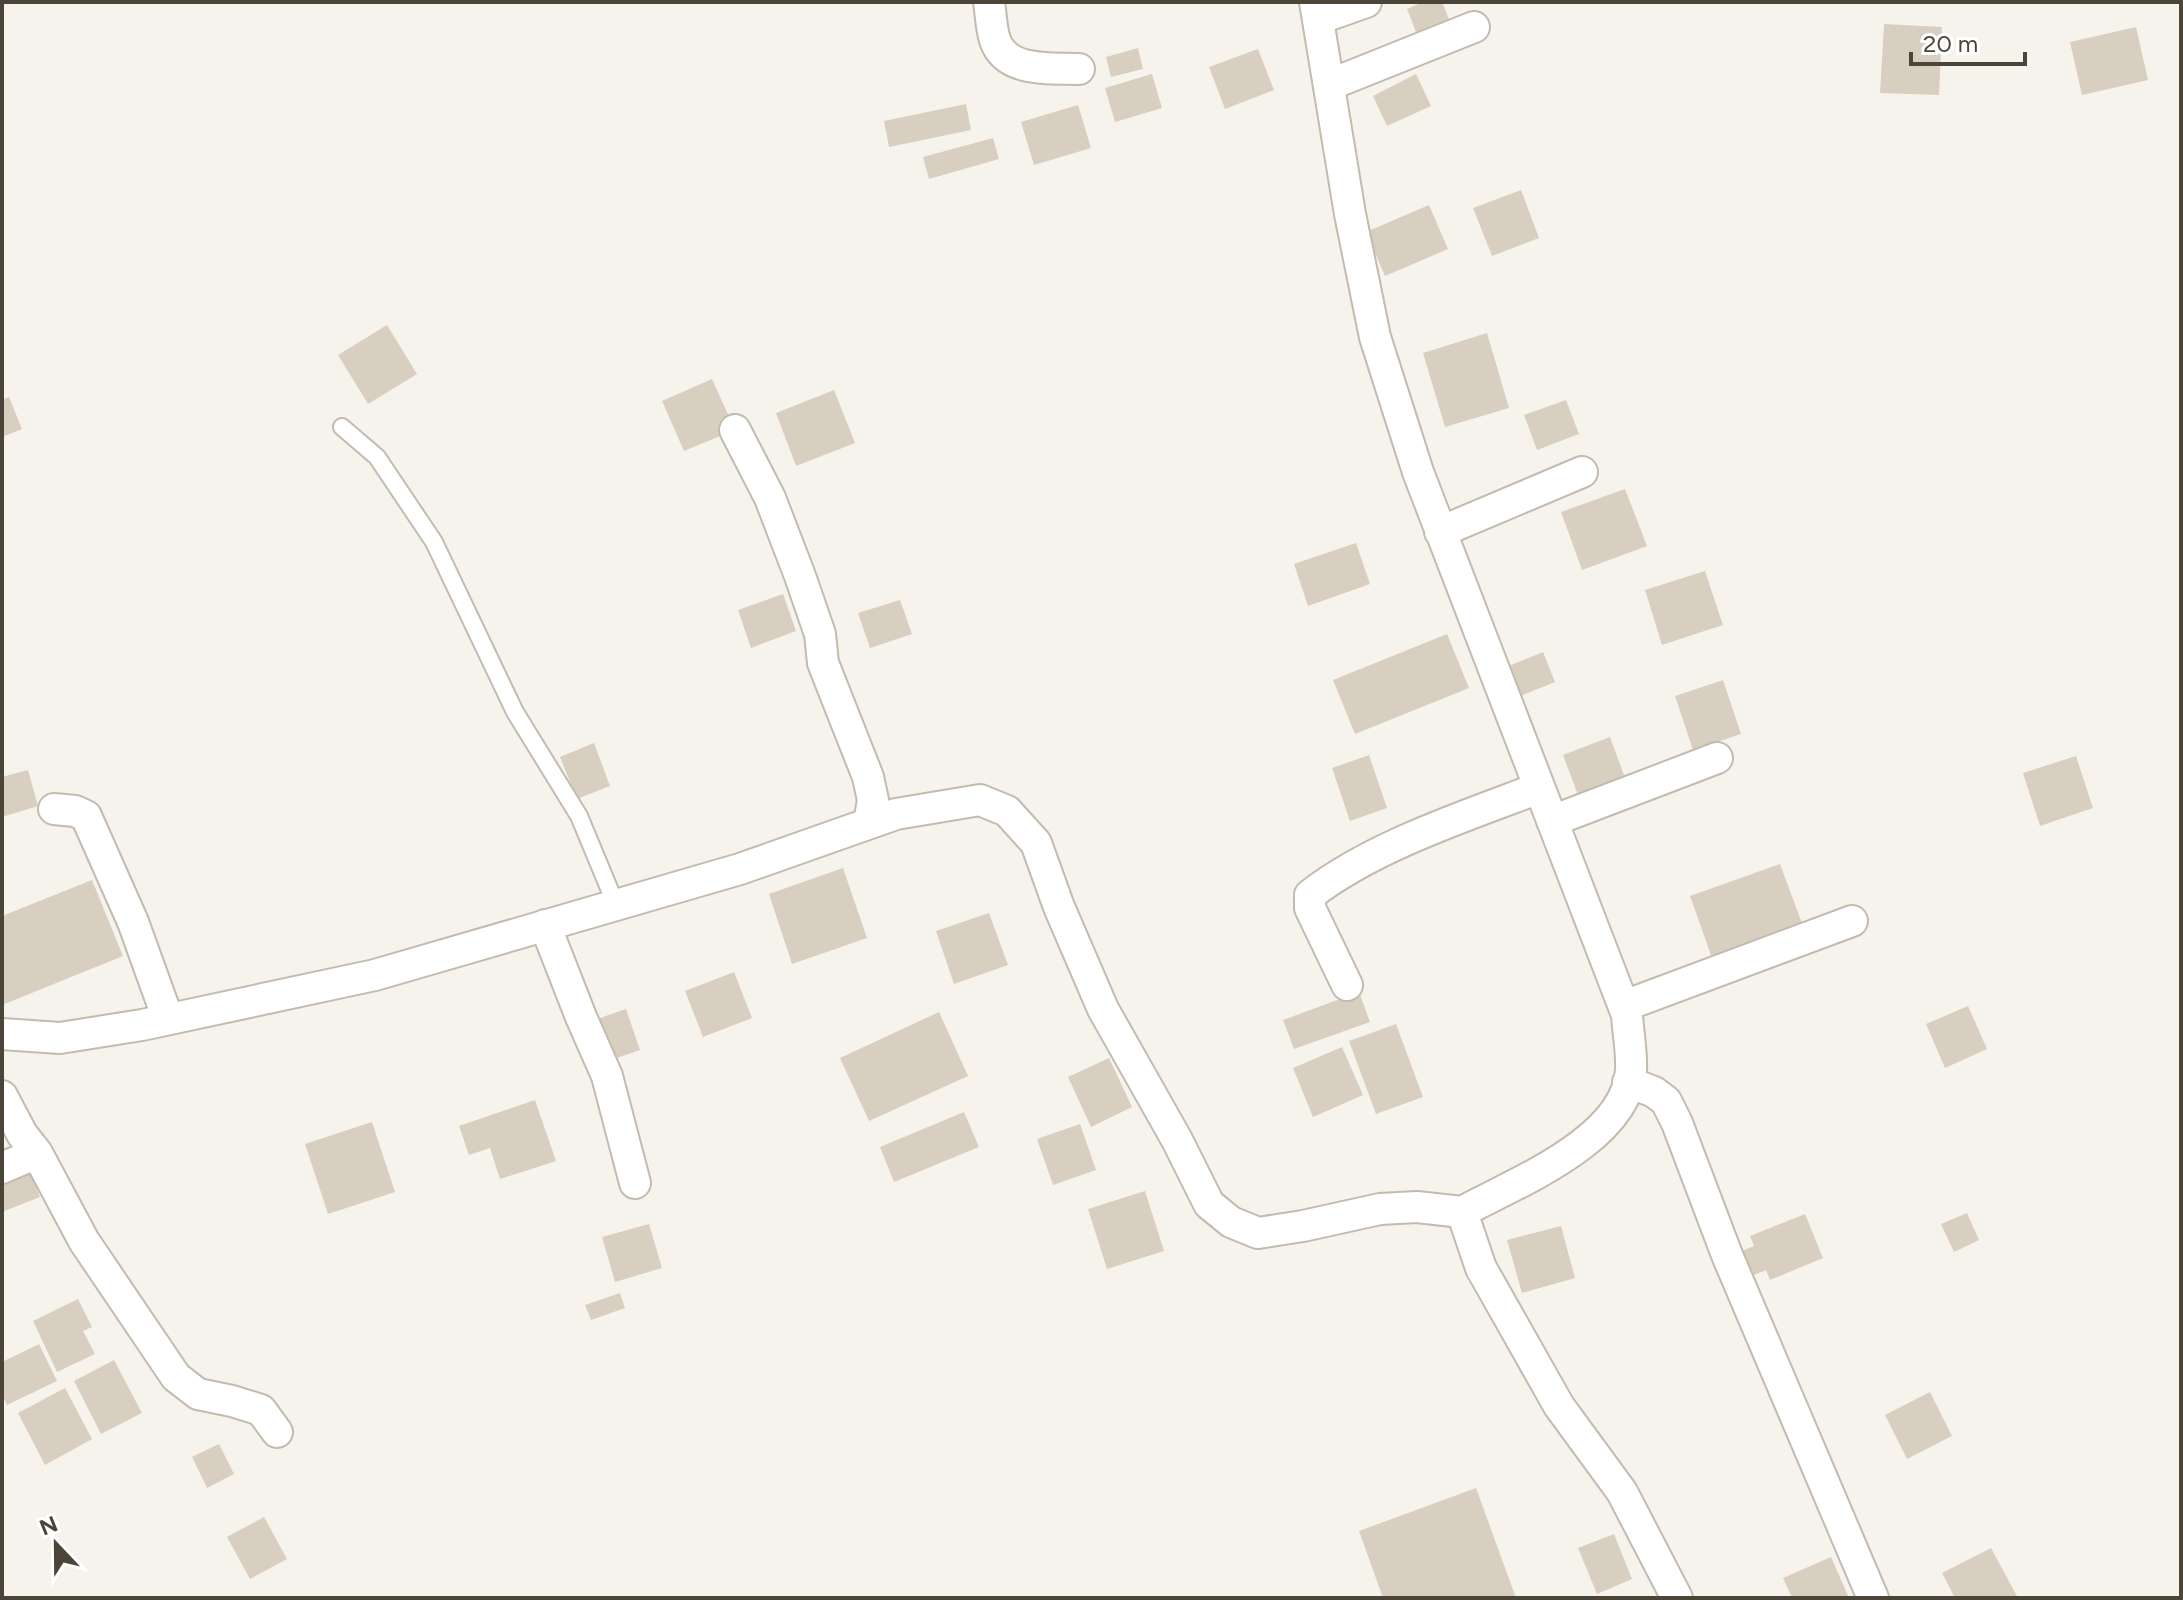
<svg xmlns="http://www.w3.org/2000/svg" width="2183" height="1600" font-family="Figtree,sans-serif">
  <style>
    .building { fill: #d8cfc1 }
    .lines { fill: none; stroke-linecap: round; stroke-linejoin: round }
    .service-casing { stroke: #c2bbae; stroke-width: 20 }
    .minor-casing { stroke: #c2bbae; stroke-width: 34 }
    .service { stroke: #fff; stroke-width: 16 }
    .minor { stroke: #fff; stroke-width: 30 }
  </style>
  <rect width="100%" height="100%" fill="#f6f3ec"/>
  <path class="building" d="M 1423,2 L 1442,2 L 1449,19 L 1416,32 L 1407,9 Z
    M 1884,24 L 1942,27 L 1939,95 L 1880,93 Z
    M 2136,27 L 2148,80 L 2082,95 L 2070,42 Z
    M 1138,48 L 1143,69 L 1111,77 L 1106,57 Z
    M 1258,49 L 1274,90 L 1225,109 L 1209,67 Z
    M 1152,74 L 1162,108 L 1115,122 L 1105,88 Z
    M 1416,74 L 1431,106 L 1387,126 L 1373,96 Z
    M 966,104 L 971,130 L 889,147 L 884,121 Z
    M 1078,105 L 1091,148 L 1034,165 L 1021,122 Z
    M 993,138 L 999,159 L 929,179 L 923,157 Z
    M 1521,190 L 1539,238 L 1492,256 L 1473,208 Z
    M 1429,205 L 1448,249 L 1385,276 L 1366,232 Z
    M 387,325 L 417,374 L 368,404 L 338,355 Z
    M 1487,333 L 1509,408 L 1445,427 L 1423,353 Z
    M 712,379 L 735,430 L 684,451 L 662,401 Z
    M 834,390 L 855,443 L 796,466 L 776,413 Z
    M 9,397 L 22,429 L 2,437 L 2,400 Z
    M 1566,400 L 1579,434 L 1537,450 L 1524,415 Z
    M 1625,489 L 1647,546 L 1582,570 L 1561,512 Z
    M 1356,543 L 1370,584 L 1308,606 L 1294,564 Z
    M 1705,571 L 1723,625 L 1662,645 L 1645,590 Z
    M 783,594 L 796,631 L 751,648 L 738,610 Z
    M 900,600 L 912,634 L 870,648 L 858,613 Z
    M 1447,634 L 1469,688 L 1355,734 L 1333,680 Z
    M 1543,652 L 1555,682 L 1518,697 L 1506,667 Z
    M 1723,680 L 1741,734 L 1693,750 L 1675,696 Z
    M 1610,737 L 1628,786 L 1581,803 L 1563,755 Z
    M 594,743 L 610,786 L 577,799 L 560,757 Z
    M 1369,755 L 1387,808 L 1350,821 L 1332,768 Z
    M 2076,756 L 2093,808 L 2040,826 L 2023,773 Z
    M 28,770 L 38,806 L 2,817 L 2,777 Z
    M 1780,864 L 1803,926 L 1712,958 L 1690,896 Z
    M 843,868 L 867,938 L 792,964 L 769,894 Z
    M 92,880 L 123,956 L 2,1005 L 2,916 Z
    M 989,913 L 1008,965 L 954,984 L 936,931 Z
    M 734,972 L 752,1018 L 703,1037 L 685,991 Z
    M 1359,992 L 1370,1022 L 1294,1049 L 1283,1020 Z
    M 1968,1006 L 1987,1049 L 1945,1068 L 1926,1024 Z
    M 626,1009 L 640,1050 L 611,1060 L 597,1019 Z
    M 939,1012 L 968,1076 L 869,1121 L 840,1058 Z
    M 1396,1024 L 1423,1097 L 1376,1114 L 1349,1041 Z
    M 1342,1047 L 1363,1095 L 1313,1117 L 1293,1068 Z
    M 1109,1058 L 1132,1107 L 1091,1127 L 1068,1077 Z
    M 535,1100 L 556,1161 L 500,1179 L 490,1148 L 469,1155 L 459,1126 Z
    M 964,1112 L 979,1147 L 894,1182 L 880,1147 Z
    M 372,1122 L 395,1192 L 328,1214 L 305,1144 Z
    M 1080,1124 L 1096,1170 L 1053,1185 L 1037,1139 Z
    M 29,1169 L 40,1197 L 2,1212 L 2,1180 Z
    M 1145,1191 L 1164,1251 L 1107,1269 L 1088,1209 Z
    M 1967,1213 L 1979,1240 L 1954,1252 L 1941,1224 Z
    M 1805,1214 L 1823,1258 L 1770,1280 L 1766,1270 L 1747,1278 L 1737,1253 L 1754,1246 L 1750,1236 Z
    M 649,1224 L 662,1268 L 615,1282 L 602,1237 Z
    M 1561,1226 L 1575,1278 L 1522,1293 L 1507,1240 Z
    M 620,1293 L 625,1308 L 591,1320 L 585,1305 Z
    M 78,1299 L 92,1327 L 83,1331 L 95,1354 L 57,1372 L 33,1321 Z
    M 39,1344 L 57,1381 L 7,1405 L 2,1394 L 2,1362 Z
    M 114,1360 L 142,1413 L 101,1434 L 74,1381 Z
    M 65,1388 L 92,1439 L 45,1465 L 18,1413 Z
    M 1930,1392 L 1952,1436 L 1907,1459 L 1885,1415 Z
    M 219,1444 L 234,1474 L 207,1488 L 192,1457 Z
    M 1476,1488 L 1516,1598 L 1383,1598 L 1359,1531 Z
    M 264,1517 L 287,1559 L 250,1579 L 227,1537 Z
    M 1614,1534 L 1632,1579 L 1597,1594 L 1578,1548 Z
    M 1991,1548 L 2018,1598 L 1955,1598 L 1942,1573 Z
    M 1831,1557 L 1849,1598 L 1792,1598 L 1783,1578 Z"/>
  <g class="lines">
    <g class="service-casing">
      <path id="service" d="M 342,427 L 377,457 L 434,542 L 515,712 L 579,816 L 616,905"/>
    </g>
    <g class="minor-casing">
      <path id="minor" d="M 989,2 C 991,14 991,28 995,40 C 1006,73 1051,68 1079,69
        M 1315,2 L 1350,214 L 1375,337 L 1418,472 L 1627,1015 C 1628,1033 1632,1052 1631,1070 C 1627,1140 1515,1183 1462,1212
        M 1318,19 L 1366,2
        M 1329,85 L 1474,27
        M 735,430 L 770,498 L 800,576 L 820,634 L 823,663 L 868,777 L 873,800 L 869,823
        M 1440,532 L 1582,472
        M 54,809 L 75,811 L 86,816 L 133,922 L 168,1019
        M 1552,821 L 1717,758
        M 545,925 L 581,1017 L 607,1076 L 635,1183
        M 1347,985 L 1310,908 L 1310,895 C 1371,847 1465,816 1539,788
        M 1624,1006 L 1852,921
        M 2,1034 L 60,1038 L 142,1025 L 375,975 L 740,869 L 896,814 L 980,800 L 1007,811 L 1036,843 L 1059,907 L 1103,1009 L 1177,1140 L 1209,1204 L 1231,1222 L 1258,1233 L 1303,1226 L 1380,1209 L 1417,1207 L 1462,1212 L 1481,1268 L 1559,1406 L 1622,1492 L 1677,1598
        M 1628,1082 L 1654,1092 L 1666,1101 L 1677,1123 L 1727,1255 L 1873,1598
        M 2,1096 L 22,1134 L 37,1153 L 84,1241 L 176,1377 L 198,1394 L 232,1401 L 261,1410 L 277,1432
        M 2,1168 L 37,1153"/>
    </g>
    <use href="#service" class="service"/>
    <use href="#minor" class="minor"/>
  </g>
  <rect width="2183" height="1600" fill="none" stroke="#4b4439" stroke-width="8"/>
  <g transform="translate(56 1544) rotate(338)" stroke="#ffffff" stroke-width="6" paint-order="stroke">
  <path d="M0-6L14 30L0 20L-14 30Z" fill="#4b4439"/>
  <text y="-12" font-size="22" font-weight="bold" text-anchor="middle" fill="#4b4439">N</text>
  </g>
  <path d="M1911 52v12h114v-12" fill="none" stroke="#4b4439" stroke-width="4"/>
  <text x="1923" y="52" font-size="24" fill="#4b4439" stroke="#ffffff" stroke-width="6" paint-order="stroke">20 m</text>
</svg>
